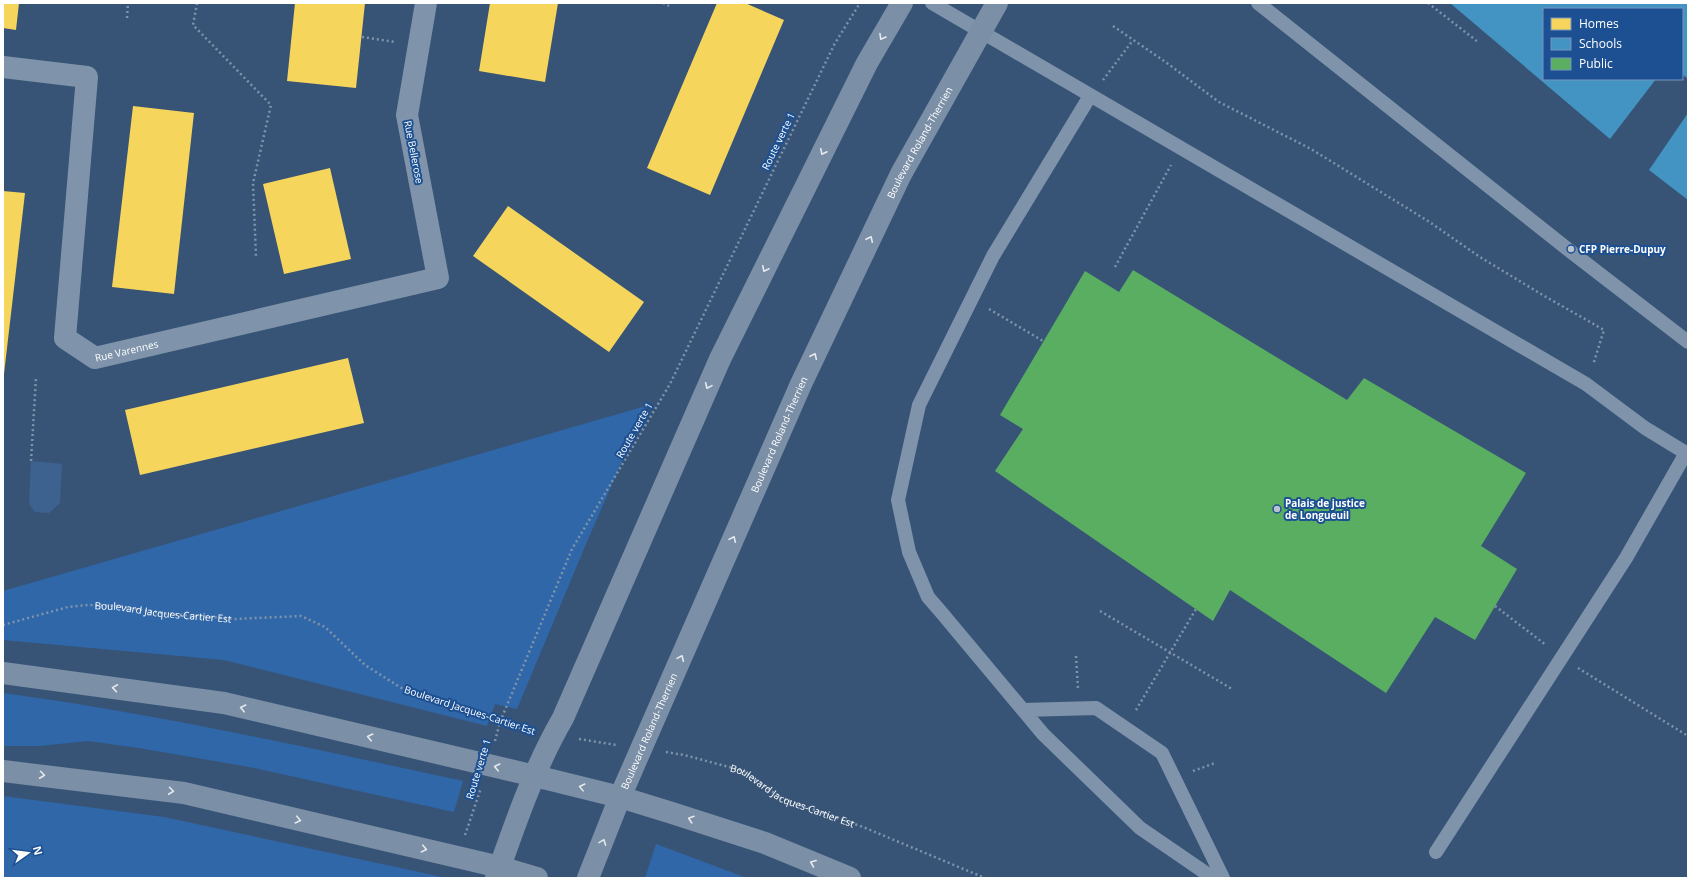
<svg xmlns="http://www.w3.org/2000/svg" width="1691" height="881" font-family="'Open Sans',sans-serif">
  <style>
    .green { fill: #3067a8 }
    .water { fill: #3d6290 }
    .homes { fill: #f6d55c }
    .schools { fill: #4393c3 }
    .public { fill: #5aae61 }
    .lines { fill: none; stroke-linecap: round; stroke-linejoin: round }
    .path { stroke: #7f94aa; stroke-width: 2.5; stroke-dasharray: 2 3; stroke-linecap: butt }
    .lane { stroke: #7f94aa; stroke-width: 14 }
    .street { stroke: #7f94aa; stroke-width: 22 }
    .secondary { stroke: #7b8fa6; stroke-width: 22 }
    .oneway { stroke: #e5e9ed }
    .poi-dot { fill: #b9c3cf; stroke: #1c5092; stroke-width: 1.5 }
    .labels { text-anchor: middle; stroke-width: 4; stroke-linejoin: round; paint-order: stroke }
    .street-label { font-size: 10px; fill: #fff; stroke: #1c5092 }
    .poi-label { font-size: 10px; font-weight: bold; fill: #fff; stroke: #1c5092; text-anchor: start }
  </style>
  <rect width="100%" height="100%" fill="#375477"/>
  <path class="green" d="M 646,406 L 586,544 L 517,709 L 495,704 L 487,726 L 224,660 L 3,640 L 3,591 Z
    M 3,693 C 158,714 310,748 463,781 L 454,812 L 249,767 L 139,748 L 88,741 L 40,746 L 3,746 Z
    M 3,796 L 164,817 L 447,878 L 3,878 Z
    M 656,844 L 747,878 L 645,878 Z"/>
  <path class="water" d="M 31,461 L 62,464 L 60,503 L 49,513 L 35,512 L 29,504 Z"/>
  <path class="homes" d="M 3,3 L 19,3 L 16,30 L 3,28 Z
    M 295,3 L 365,3 L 356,88 L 287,81 Z
    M 490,3 L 558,3 L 545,82 L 479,71 Z
    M 717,3 L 745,3 L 784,20 L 710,195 L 647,168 Z
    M 133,106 L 194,113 L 174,294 L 112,287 Z
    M 330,168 L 351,259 L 284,274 L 263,184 Z
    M 3,191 L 25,193 L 4,374 L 3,374 Z
    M 508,206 L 644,302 L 609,352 L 473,256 Z
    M 348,358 L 364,423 L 140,475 L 125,410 Z"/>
  <path class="schools" d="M 1450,3 L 1688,3 L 1688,79 L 1682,74 L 1682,9 L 1544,9 L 1544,79 L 1656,79 L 1610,139 Z
    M 1688,113 L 1688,200 L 1649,170 Z"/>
  <path class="public" d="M 1133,270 L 1347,400 L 1364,378 L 1526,473 L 1481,546 L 1517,569 L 1475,640 L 1435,617 L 1386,693 L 1230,590 L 1213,621 L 995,471 L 1023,429 L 1000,415 L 1085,271 L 1119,292 Z"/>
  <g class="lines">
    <g class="path">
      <path d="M 197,3 L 193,25 L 271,105 L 253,183 L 256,257"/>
      <path d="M 663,3 L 669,6"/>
      <path d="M 1428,3 L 1478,42"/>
      <path d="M 127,18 L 128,3"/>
      <path d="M 1113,26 L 1167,63 L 1219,102 L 1311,149 L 1428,221 L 1480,257 L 1541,294 L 1604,330 L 1593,365"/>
      <path d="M 362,37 L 395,42"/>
      <path d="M 1103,80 L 1133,40"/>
      <path d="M 1115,267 L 1171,165"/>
      <path d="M 989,309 L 1043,341"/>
      <path d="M 31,461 L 36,378"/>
      <path d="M 1495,606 L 1546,645"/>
      <path d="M 1100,611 L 1232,689"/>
      <path id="s1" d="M 3,625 L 68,607 L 88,605 L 117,606 L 160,613 L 235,619 L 301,616 L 325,627 L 365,665 L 403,689 L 529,731"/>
      <path d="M 1076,656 L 1078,689"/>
      <path d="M 1578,668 L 1688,736"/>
      <path d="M 1136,710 L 1196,609"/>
      <path d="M 579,739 L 616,745"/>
      <path d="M 495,741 L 500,722 L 572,549 L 670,384 L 834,45 L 860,3"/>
      <path id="s2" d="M 666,752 L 684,755 L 744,771 L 781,798 L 863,827 L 985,878"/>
      <path d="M 1193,771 L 1215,763"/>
      <path d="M 465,835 L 481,788"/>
    </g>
    <path class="lane" d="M 932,3 L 1586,384 L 1645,428 L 1686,453 L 1626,558 L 1436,852
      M 1258,3 L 1570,251 L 1688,342
      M 1090,96 L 993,256 L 919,405 L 898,500 L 909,552 L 928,597 L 941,612 L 1043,734 L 1140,828 L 1213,878
      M 1023,710 L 1096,708 L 1162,753 L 1223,878"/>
    <path class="street" id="s3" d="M 3,67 L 87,77 L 65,338 L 95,358 L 438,278 L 407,115 L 426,3"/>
    <g class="secondary">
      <path d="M 3,673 L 224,703 L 535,776 L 620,797 L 672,813 L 765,843 L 850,878"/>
      <path d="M 3,771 L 184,793 L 500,867 L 537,878"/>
      <path d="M 496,878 C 515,824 534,768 563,718 L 720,359 L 867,63 L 902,3"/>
      <path id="s4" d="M 588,878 L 620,797 L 801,384 L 901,174 L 997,3"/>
    </g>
  </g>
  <defs><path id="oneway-chevron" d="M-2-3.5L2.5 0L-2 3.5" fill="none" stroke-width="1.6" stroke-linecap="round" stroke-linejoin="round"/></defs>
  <g class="oneway">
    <use href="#oneway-chevron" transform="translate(882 37) rotate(120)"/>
    <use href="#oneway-chevron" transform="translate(823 152) rotate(116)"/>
    <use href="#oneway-chevron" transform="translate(870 239) rotate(-65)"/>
    <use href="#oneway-chevron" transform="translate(765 269) rotate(116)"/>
    <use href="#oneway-chevron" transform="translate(814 356) rotate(-65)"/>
    <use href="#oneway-chevron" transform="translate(708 386) rotate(114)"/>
    <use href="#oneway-chevron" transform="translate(733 539) rotate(-66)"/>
    <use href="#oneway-chevron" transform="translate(681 658) rotate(-66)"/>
    <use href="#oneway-chevron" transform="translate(115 688) rotate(-172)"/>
    <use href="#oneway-chevron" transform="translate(243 708) rotate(-167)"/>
    <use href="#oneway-chevron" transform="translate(370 737) rotate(-167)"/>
    <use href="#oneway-chevron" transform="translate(497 767) rotate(-167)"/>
    <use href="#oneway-chevron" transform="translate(42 775) rotate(7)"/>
    <use href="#oneway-chevron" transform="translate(582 787) rotate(-166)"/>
    <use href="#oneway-chevron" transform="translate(171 791) rotate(7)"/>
    <use href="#oneway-chevron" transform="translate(691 819) rotate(-162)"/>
    <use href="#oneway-chevron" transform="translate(298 820) rotate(13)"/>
    <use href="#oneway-chevron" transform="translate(603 842) rotate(-69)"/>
    <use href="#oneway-chevron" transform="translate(424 849) rotate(13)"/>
    <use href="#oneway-chevron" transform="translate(813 863) rotate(-158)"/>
  </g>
  <g class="poi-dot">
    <circle cx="1571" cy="249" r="4"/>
    <circle cx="1277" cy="509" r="4"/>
  </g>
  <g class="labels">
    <g class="street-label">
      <text transform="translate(778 141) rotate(-64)" y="4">Route verte 1</text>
      <text dy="4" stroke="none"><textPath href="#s4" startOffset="807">Boulevard Roland-Therrien</textPath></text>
      <text transform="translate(414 152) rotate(79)" y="4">Rue Bellerose</text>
      <text dy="4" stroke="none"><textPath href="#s3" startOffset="415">Rue Varennes</textPath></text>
      <text transform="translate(634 430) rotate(-60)" y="4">Route verte 1</text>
      <text dy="4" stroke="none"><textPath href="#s4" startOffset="483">Boulevard Roland-Therrien</textPath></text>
      <text dy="4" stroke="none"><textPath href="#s1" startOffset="163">Boulevard Jacques-Cartier Est</textPath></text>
      <text transform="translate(470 710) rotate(18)" y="4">Boulevard Jacques-Cartier Est</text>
      <text dy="4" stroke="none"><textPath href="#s4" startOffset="159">Boulevard Roland-Therrien</textPath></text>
      <text transform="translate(478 769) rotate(-73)" y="4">Route verte 1</text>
      <text dy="4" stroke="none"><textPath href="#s2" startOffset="135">Boulevard Jacques-Cartier Est</textPath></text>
    </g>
    <g class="poi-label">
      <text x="1579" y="253">CFP Pierre-Dupuy</text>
      <text x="1285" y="507">Palais de justice<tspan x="1285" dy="12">de Longueuil</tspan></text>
    </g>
  </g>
  <rect width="1691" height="881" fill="none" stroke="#ffffff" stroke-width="8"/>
  <rect x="1543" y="8" width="140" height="72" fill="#1c5092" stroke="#7796be"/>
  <rect x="1551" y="18" width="20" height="12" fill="#f6d55c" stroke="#7796be"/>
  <text x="1579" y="28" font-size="12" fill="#ffffff">Homes</text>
  <rect x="1551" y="38" width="20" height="12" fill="#4393c3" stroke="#7796be"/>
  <text x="1579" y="48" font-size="12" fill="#ffffff">Schools</text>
  <rect x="1551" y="58" width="20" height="12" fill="#5aae61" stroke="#7796be"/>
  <text x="1579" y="68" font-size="12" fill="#ffffff">Public</text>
  <g transform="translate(28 853) rotate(76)" stroke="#1c5092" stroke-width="3" paint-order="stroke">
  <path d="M0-3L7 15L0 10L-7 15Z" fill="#ffffff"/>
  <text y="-6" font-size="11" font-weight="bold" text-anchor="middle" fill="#ffffff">N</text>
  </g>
</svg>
